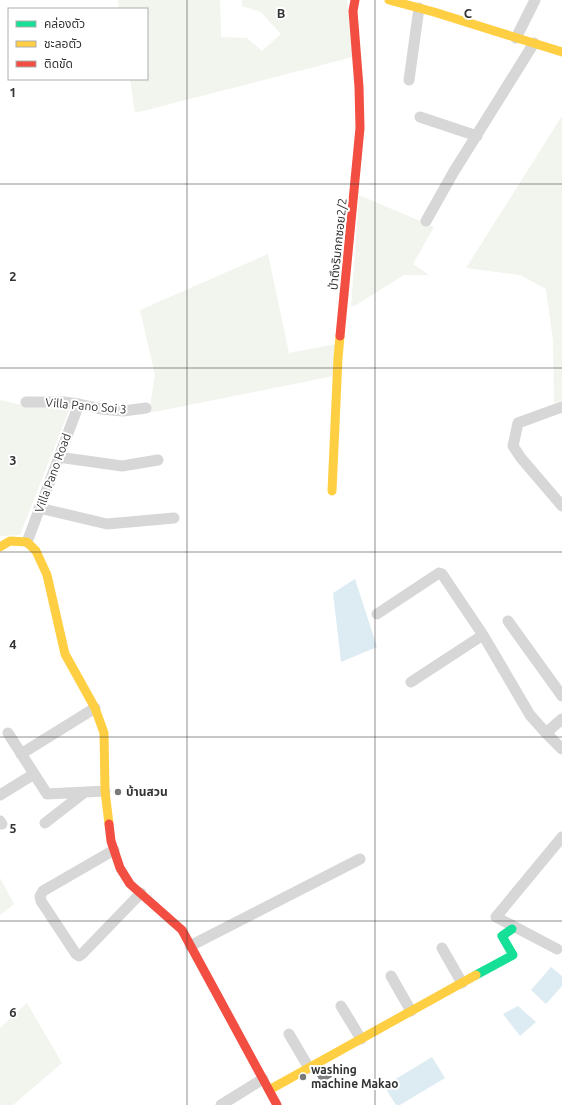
<svg xmlns="http://www.w3.org/2000/svg" width="562" height="1105" font-family="Ubuntu,'Noto Sans Thai',sans-serif">
  <style>
    .green { fill: #f1f5ed }
    .water { fill: #ddebf3 }
    .building { fill: #818181 }
    .lines { fill: none; stroke-linecap: round; stroke-linejoin: round }
    .street { stroke: #d7d7d7; stroke-width: 11 }
    .fast { stroke: #16e098; stroke-width: 9 }
    .slow { stroke: #ffcf43; stroke-width: 9 }
    .jam { stroke: #f24e42; stroke-width: 9 }
    .grid { fill: none; stroke: #333; stroke-width: 1; stroke-opacity: 0.55 }
    .poi-dot { fill: #7a7a7a; stroke: #fff; stroke-width: 1.5 }
    .labels { text-anchor: middle; stroke-width: 4; stroke-linejoin: round; paint-order: stroke }
    .street-label { font-size: 12px; fill: #333; stroke: #fff }
    .poi-label { font-size: 12px; font-weight: bold; fill: #333; stroke: #fff; text-anchor: start }
    .grid-label { font-size: 13px; text-anchor: middle; font-weight: bold; fill: #333; stroke: #fff; stroke-width: 4; stroke-linejoin: round; paint-order: stroke }
  </style>
  <rect width="100%" height="100%" fill="#fff"/>
  <path class="green" d="M 118,0 L 220,0 L 221,37 L 247,38 L 262,51 L 281,34 L 261,12 L 242,6 L 242,0 L 347,0 L 353,57 L 135,113 L 130,79 L 147,79 L 147,9 L 119,9 Z
    M 562,116 L 562,401 L 554,403 L 553,341 L 546,289 L 520,275 L 466,268 Z
    M 359,195 L 434,227 L 413,264 L 429,275 L 404,275 L 356,305 L 351,307 Z
    M 268,254 L 289,353 L 336,344 L 333,376 L 149,413 L 155,375 L 140,310 Z
    M 0,400 L 22,405 L 70,408 L 20,535 L 0,536 Z
    M 0,878 L 14,904 L 0,915 Z
    M 27,1003 L 62,1063 L 13,1105 L 0,1105 L 0,1028 Z"/>
  <path class="water" d="M 355,579 L 377,647 L 341,662 L 333,593 Z
    M 551,967 L 562,976 L 562,986 L 546,1004 L 531,990 Z
    M 518,1006 L 536,1022 L 520,1036 L 503,1014 Z
    M 432,1057 L 445,1078 L 400,1105 L 396,1105 L 384,1086 Z"/>
  <path class="building" d="M 327,1068 L 332,1077 L 321,1083 L 316,1074 Z"/>
  <g class="lines">
    <path class="street" d="M 516,38 L 535,0
      M 409,80 L 419,8
      M 420,117 L 477,136
      M 426,221 L 453,173 L 534,43
      M 26,402 L 64,402 L 79,404 L 101,409 L 123,411 L 146,408
      M 562,407 L 518,423 L 513,446 L 521,458 L 562,506
      M 58,457 L 122,466 L 158,460
      M 39,508 L 107,524 L 174,518
      M 27,542 L 79,404
      M 377,614 L 439,573 L 442,574 L 483,635 L 530,715 L 546,733
      M 508,621 L 562,696
      M 411,682 L 483,635
      M 562,719 L 546,733 L 562,749
      M 8,733 L 47,794 L 105,791
      M 21,754 L 95,708
      M 0,795 L 34,774
      M 0,821 L 2,824
      M 45,823 L 85,792
      M 114,850 L 43,891 L 40,896 L 41,901 L 76,954 L 79,956 L 82,954 L 141,893
      M 190,946 L 360,859
      M 442,948 L 462,983
      M 557,949 L 496,917 L 562,837
      M 391,976 L 411,1011
      M 341,1006 L 361,1039
      M 289,1034 L 309,1068
      M 221,1105 L 263,1079"/>
    <path class="fast" d="M 476,975 L 513,955 L 502,936 L 512,929"/>
    <path class="slow" d="M 389,0 L 434,12 L 562,52
      M 332,491 L 338,358 L 340,336
      M 0,547 L 10,541 L 27,542 L 36,551 L 47,575 L 65,654 L 95,708 L 104,733 L 105,791 L 109,824
      M 269,1090 L 476,975"/>
    <path class="jam" d="M 340,336 L 360,128 L 359,87 L 353,11 L 355,0
      M 109,824 L 111,841 L 120,868 L 130,884 L 182,930 L 277,1105"/>
  </g>
  <path class="grid" d="M 187,0 L 187,1105M 375,0 L 375,1105M 0,184 L 562,184M 0,368 L 562,368M 0,552 L 562,552M 0,737 L 562,737M 0,921 L 562,921"/>
  <g class="poi-dot">
    <circle cx="118" cy="792" r="4"/>
    <circle cx="303" cy="1077" r="4"/>
  </g>
  <g class="labels">
    <g class="street-label">
      <text transform="translate(338 244) rotate(-84)" y="4">ป่าตึงริมกกซอย2/2</text>
      <text transform="translate(86 406) rotate(5)" y="4">Villa Pano Soi 3</text>
      <text transform="translate(53 473) rotate(-70)" y="4">Villa Pano Road</text>
    </g>
    <g class="poi-label">
      <text x="126" y="796">บ้านสวน</text>
      <text x="311" y="1074">washing<tspan x="311" dy="14">machine Makao</tspan></text>
    </g>
  </g>
  <g class="grid-label">
    <text x="281" y="18">B</text>
    <text x="468" y="18">C</text>
    <text x="13" y="97">1</text>
    <text x="13" y="281">2</text>
    <text x="13" y="465">3</text>
    <text x="13" y="649">4</text>
    <text x="13" y="833">5</text>
    <text x="13" y="1017">6</text>
  </g>
  <rect x="8" y="8" width="140" height="72" fill="#ffffff" stroke="#adadad"/>
  <rect x="16" y="21" width="20" height="6" fill="#16e098" stroke="#adadad"/>
  <text x="44" y="28" font-size="12" fill="#333333">คล่องตัว</text>
  <rect x="16" y="41" width="20" height="6" fill="#ffcf43" stroke="#adadad"/>
  <text x="44" y="48" font-size="12" fill="#333333">ชะลอตัว</text>
  <rect x="16" y="61" width="20" height="6" fill="#f24e42" stroke="#adadad"/>
  <text x="44" y="68" font-size="12" fill="#333333">ติดขัด</text>
</svg>
